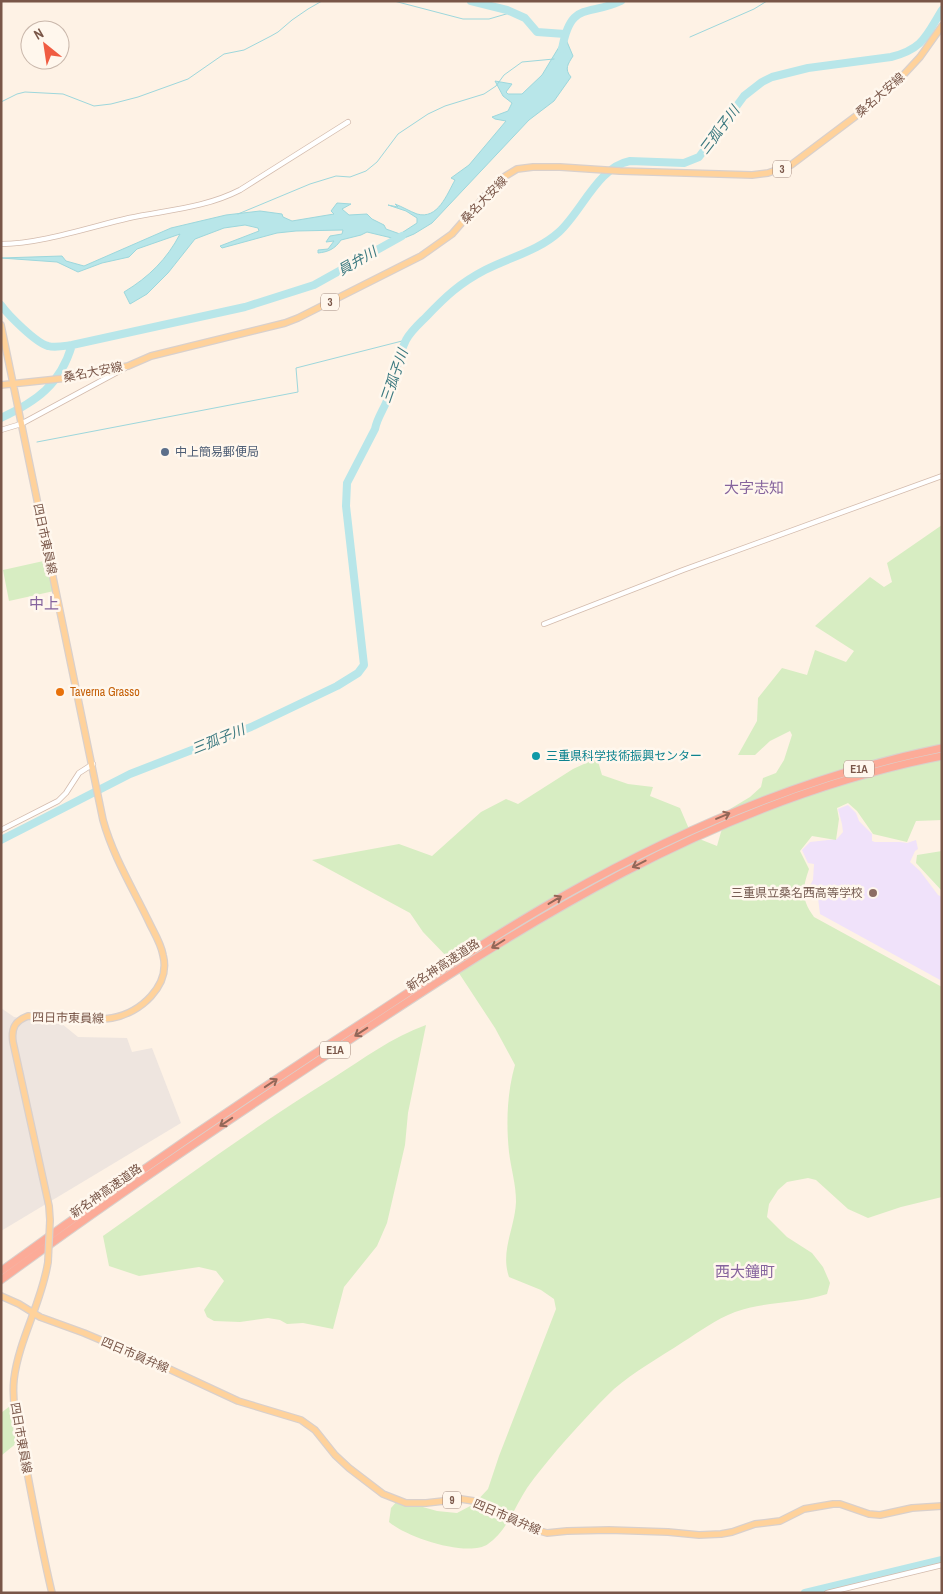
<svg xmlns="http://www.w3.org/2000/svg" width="943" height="1594" font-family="'Archivo Narrow','Noto Sans JP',sans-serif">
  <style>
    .industrial { fill: #eee5df }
    .education { fill: #f0e2fa }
    .green { fill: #d7edc2 }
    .water { fill: #b8e6e9; stroke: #9dd7dc }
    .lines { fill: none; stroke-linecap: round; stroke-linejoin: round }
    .stream { stroke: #9dd7dc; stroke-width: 1 }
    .river { stroke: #b8e6e9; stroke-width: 8 }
    .minor-casing { stroke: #d3bbad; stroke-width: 6 }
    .major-casing { stroke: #d9d0cc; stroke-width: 8 }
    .highway-casing { stroke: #d9d0cc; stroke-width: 9 }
    .minor { stroke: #fff; stroke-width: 4.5 }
    .major { stroke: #ffd29b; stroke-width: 5.5 }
    .highway { stroke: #fcab98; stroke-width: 7 }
    .major-bridge-casing { stroke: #d9d0cc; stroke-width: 8; stroke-linecap: butt }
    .major-bridge { stroke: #ffd29b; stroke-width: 5.5 }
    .oneway { stroke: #936758 }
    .service-dot { fill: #5c6f8a; stroke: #fff7ed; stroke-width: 2 }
    .food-dot { fill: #e8710a; stroke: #fff7ed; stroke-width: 2 }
    .culture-dot { fill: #0f9aa8; stroke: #fff7ed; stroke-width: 2 }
    .education-dot { fill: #8d6e63; stroke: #fff7ed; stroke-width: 2 }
    .labels { text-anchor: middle; stroke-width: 5; stroke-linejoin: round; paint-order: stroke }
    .shield { fill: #fff7ed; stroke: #a1867a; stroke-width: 1 }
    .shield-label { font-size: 11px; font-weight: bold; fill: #795648 }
    .street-label { font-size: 12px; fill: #795648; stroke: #fff7ed }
    .service-label { font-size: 12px; fill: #4e5e75; stroke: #fff7ed; text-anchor: start }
    .food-label { font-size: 12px; fill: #c56008; stroke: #fff7ed; text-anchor: start }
    .culture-label { font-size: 12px; fill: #0d838f; stroke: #fff7ed; text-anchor: start }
    .education-label { font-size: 12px; fill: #785e54; stroke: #fff7ed; text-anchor: end }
    .water-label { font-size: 14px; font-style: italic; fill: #3a787f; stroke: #fff7ed }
    .quarter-label { font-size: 15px; fill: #85639d; stroke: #fff7ed }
  </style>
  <rect width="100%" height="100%" fill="#fef2e5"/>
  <path class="industrial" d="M 1,1008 L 14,1017 L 62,1024 L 78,1037 L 127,1038 L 132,1052 L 152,1048 L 181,1123 L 1,1231 Z"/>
  <path class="education" d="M 848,805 L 856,813 L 859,821 L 872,834 L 872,841 L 875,842 L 900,842 L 907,843 L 916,840 L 918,849 L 915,851 L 910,862 L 920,871 L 938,895 L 942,897 L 942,981 L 820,914 L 818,898 L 807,891 L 813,880 L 814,864 L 808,863 L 802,850 L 810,842 L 837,839 L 843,832 L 842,824 L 838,809 Z"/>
  <path class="green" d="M 942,525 L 942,820 L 916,821 L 907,842 L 873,834 L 857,811 L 848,803 L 837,808 L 839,819 L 836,840 L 812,836 L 800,851 L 809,869 C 802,889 801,899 814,917 L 942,987 L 942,1197 L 901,1207 L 868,1218 L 848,1209 L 816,1180 L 808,1178 L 787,1182 L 778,1190 L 769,1204 L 767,1217 L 787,1237 L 812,1253 L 823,1267 L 830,1283 L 827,1294 C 797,1304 765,1301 735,1312 C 716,1319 699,1332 683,1342 C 660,1357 634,1372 614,1389 C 596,1406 574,1431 557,1450 C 547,1462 536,1475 527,1488 C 515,1506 507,1531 488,1544 C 468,1558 406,1537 389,1522 L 391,1508 L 398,1500 L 437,1511 L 457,1513 L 474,1504 L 488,1489 L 499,1456 L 556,1309 L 554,1299 L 541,1290 L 509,1277 C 500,1251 515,1228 516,1202 C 516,1184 511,1169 509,1152 C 506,1123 507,1093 515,1065 L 495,1028 L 451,961 L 423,932 L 410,913 L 312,860 L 399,844 L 432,856 L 481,812 L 506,799 L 518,804 L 573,769 L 597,758 L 602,775 L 628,784 L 653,787 L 650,796 L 680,808 L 692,836 L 717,846 L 721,832 L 730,809 L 750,797 L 761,787 L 763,778 L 776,773 L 784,760 L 792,735 L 790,731 L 770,741 L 755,755 L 738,755 L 757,721 L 758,698 L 782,668 L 807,675 L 815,650 L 846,662 L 854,651 L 815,626 L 870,577 L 884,587 L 892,582 L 887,563 Z
    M 48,560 L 54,591 L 9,601 L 3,570 Z
    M 942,851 L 942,891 L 916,863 L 917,855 Z
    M 426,1025 L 408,1113 L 405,1145 L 387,1223 L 377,1246 L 344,1287 L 333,1329 L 303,1323 L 287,1324 L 280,1320 L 268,1318 L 240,1322 L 214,1321 L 207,1317 L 204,1310 L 224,1281 L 216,1271 L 199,1267 L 139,1276 L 109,1266 L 103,1236 C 179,1182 254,1127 333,1078 C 363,1059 392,1037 426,1025 Z
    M 10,1406 L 18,1442 L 2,1455 L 1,1413 Z"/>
  <path class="water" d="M 565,37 L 573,56 C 568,64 564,69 571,77 L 554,101 L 529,120 L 432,223 L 414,234 L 397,241 L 392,238 L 367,232 L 361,235 L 341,240 C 335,249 328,252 318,253 L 318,250 L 328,249 L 334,241 L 326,242 L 330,236 L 342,234 L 343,230 L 296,231 L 277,233 L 222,248 L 220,246 L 259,231 L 258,228 L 245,225 L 224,228 L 195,239 L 168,273 L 147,294 L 130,304 L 124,292 C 149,277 167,259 180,234 L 137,249 L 129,257 L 102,263 L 78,272 L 57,262 L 1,258 L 62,256 L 66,261 L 84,266 L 171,228 L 226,215 L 260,211 L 282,214 L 283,217 L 292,221 L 334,214 L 331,211 L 337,203 L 351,204 L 342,209 L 349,215 L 367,214 L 372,219 L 384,225 L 386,229 L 400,234 L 417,223 L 417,218 L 406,211 L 388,205 L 398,207 L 395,204 C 403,207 409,211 417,214 C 438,220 447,194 455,180 L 451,178 L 469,165 L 506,121 L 495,119 L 492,117 L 508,111 L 512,103 L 503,96 L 495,81 L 512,84 L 506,92 L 508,94 L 522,94 L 542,75 Z"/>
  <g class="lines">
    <path class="stream" d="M 394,1 L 463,19 L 489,19 L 513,12
      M 690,37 L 754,9 L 767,1
      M 1,102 L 17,94 L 25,92 L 63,94 L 94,106 L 111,104 L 138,97 L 188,79 L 224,54 L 244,50 L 271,36 L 278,32 L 292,20 L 308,9 L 322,1
      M 238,214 L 310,184 L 336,176 L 350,177 L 366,171 L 377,162 L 398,134 L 428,114 L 445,106 L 484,94 L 496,86 L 504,75 L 522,62 L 554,59
      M 37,442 L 298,392 L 296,368 L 406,340"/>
    <path class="river" d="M 471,1 L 507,10 L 525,18 L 537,32 L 565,34
      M 562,49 C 571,0 587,17 621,1
      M 1,305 C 8,315 36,343 48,346 C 55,348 64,346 72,345 L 245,307 L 314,285 L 402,236
      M 1,418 C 37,401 60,385 72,345
      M 1,840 L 130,774 L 251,727 L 337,686 L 358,673 L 364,665 L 346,506 L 347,483 L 375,429 C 377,418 384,409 388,398 C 395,379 397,358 406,340 C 411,331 419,324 426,317 C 446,296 460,283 485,270 C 510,257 538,251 559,232 C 582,211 598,167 630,161 L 684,163 L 699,157 L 744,96 L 762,82 L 772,77 L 808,68 L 891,57 C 923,49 926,36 942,10
      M 805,1593 L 942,1560"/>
    <g class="minor-casing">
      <path id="minor" d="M 1,244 C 40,244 90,227 129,218 C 167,210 205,208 240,190 L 348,122
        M 1,430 L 21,424 L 125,368
        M 544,624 L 683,570 L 942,476
        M 1,830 L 58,801 L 66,793 L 79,773 L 93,764
        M 827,1593 L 942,1565"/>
    </g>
    <g class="major-casing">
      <path id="major" d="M 1,325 L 103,820 C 113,856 132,887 148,920 C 153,931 161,943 163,955 C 171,986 140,1013 112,1018 C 90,1022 52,1017 28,1016 C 15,1021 11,1028 13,1042 L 49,1206 L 50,1220
        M 1,385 L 67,378 L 128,366 L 151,356 L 285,323 L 298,318 L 421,256 L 452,234 L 499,180 L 517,169 L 533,167 L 560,167 L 620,171 L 752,175 L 768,173 L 791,165 L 856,116 L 895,84 L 920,57 L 942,26
        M 48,1262 C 42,1302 19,1339 14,1379 C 11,1408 20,1438 26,1466 C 34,1508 42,1551 52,1593
        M 1,1296 L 19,1304 L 40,1317 L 84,1333 L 167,1368 L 238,1401 L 301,1420 L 315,1430 L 335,1455 L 349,1468 L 383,1494 L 406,1503 L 426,1503 L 461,1499 L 474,1501 L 533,1529 L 547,1533 L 567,1531 L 609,1530 L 668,1532 L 699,1535 L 721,1534 L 732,1532 L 755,1524 L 780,1521 L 804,1509 L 833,1504 L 840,1504 L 869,1514 L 880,1515 L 912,1508 L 942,1506"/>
    </g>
    <g class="highway-casing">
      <path id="highway" d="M 1,1271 C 123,1182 247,1097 374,1015 C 436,974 498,933 563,896 C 681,829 808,775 942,748
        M 1,1280 C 109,1200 221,1125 333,1051 C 524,924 713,801 942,756"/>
    </g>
    <use href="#minor" class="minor"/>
    <use href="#major" class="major"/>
    <use href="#highway" class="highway"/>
    <g class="major-bridge-casing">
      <path id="major-bridge" d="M 48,1262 L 50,1220"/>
    </g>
    <use href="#major-bridge" class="major-bridge"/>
  </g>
  <defs><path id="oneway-shaft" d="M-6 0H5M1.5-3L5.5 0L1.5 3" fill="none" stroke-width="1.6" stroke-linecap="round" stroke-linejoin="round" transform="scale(1.25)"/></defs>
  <g class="oneway">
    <use href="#oneway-shaft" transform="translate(723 816) rotate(-23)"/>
    <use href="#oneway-shaft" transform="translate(639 864) rotate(153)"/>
    <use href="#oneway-shaft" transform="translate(555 900) rotate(-31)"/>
    <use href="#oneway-shaft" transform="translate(498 944) rotate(148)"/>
    <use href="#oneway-shaft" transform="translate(361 1032) rotate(147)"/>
    <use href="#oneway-shaft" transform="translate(271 1083) rotate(-34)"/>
    <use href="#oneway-shaft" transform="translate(226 1122) rotate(146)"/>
  </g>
  <circle class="service-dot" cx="165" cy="452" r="5"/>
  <circle class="food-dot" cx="60" cy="692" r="5"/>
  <circle class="culture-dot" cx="536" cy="756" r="5"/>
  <circle class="education-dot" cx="873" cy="893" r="5"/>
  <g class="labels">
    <g class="shield">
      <rect x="773" y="160.5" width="18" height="17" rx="4"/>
      <rect x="321" y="293.5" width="18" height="17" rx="4"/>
      <rect x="844" y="760.5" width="30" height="17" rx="4"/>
      <rect x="320" y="1041.5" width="30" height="17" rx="4"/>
      <rect x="443" y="1491.5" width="18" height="17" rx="4"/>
    </g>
    <g class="shield-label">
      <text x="782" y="173">3</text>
      <text x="330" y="306">3</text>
      <text x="859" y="773">E1A</text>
      <text x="335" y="1054">E1A</text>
      <text x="452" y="1504">9</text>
    </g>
    <g class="street-label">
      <text transform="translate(880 95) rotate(-41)" y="4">桑名大安線</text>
      <text transform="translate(484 200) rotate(-46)" y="4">桑名大安線</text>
      <text transform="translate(93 372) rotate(-11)" y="4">桑名大安線</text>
      <text transform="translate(45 539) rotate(78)" y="4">四日市東員線</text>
      <text transform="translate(443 965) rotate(-33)" y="4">新名神高速道路</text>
      <text transform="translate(68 1018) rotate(1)" y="4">四日市東員線</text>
      <text transform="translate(106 1191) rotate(-35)" y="4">新名神高速道路</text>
      <text transform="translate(135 1355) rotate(23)" y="4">四日市員弁線</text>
      <text transform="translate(21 1438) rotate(80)" y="4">四日市東員線</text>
      <text transform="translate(507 1517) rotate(23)" y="4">四日市員弁線</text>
    </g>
    <g class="service-label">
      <text x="175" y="456">中上簡易郵便局</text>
    </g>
    <g class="food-label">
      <text x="70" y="696">Taverna Grasso</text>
    </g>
    <g class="culture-label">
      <text x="546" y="760">三重県科学技術振興センター</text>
    </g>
    <g class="education-label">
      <text x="863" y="897">三重県立桑名西高等学校</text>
    </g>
    <g class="water-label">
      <text transform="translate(719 130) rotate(-53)" y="5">三孤子川</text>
      <text transform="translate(357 261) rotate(-30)" y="5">員弁川</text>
      <text transform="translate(394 376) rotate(-71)" y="5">三孤子川</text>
      <text transform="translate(218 739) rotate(-22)" y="5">三孤子川</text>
    </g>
    <g class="quarter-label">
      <text x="754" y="493">大字志知</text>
      <text x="44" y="609">中上</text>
      <text x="745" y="1277">西大鐘町</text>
    </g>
  </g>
  <rect width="943" height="1594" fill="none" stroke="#795648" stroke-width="5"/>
  <g transform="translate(45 45) rotate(330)"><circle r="24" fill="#fff7ed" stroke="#c9b7ab"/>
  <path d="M0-4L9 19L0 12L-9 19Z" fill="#f05c42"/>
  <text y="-8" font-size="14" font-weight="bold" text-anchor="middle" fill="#795648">N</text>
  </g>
</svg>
